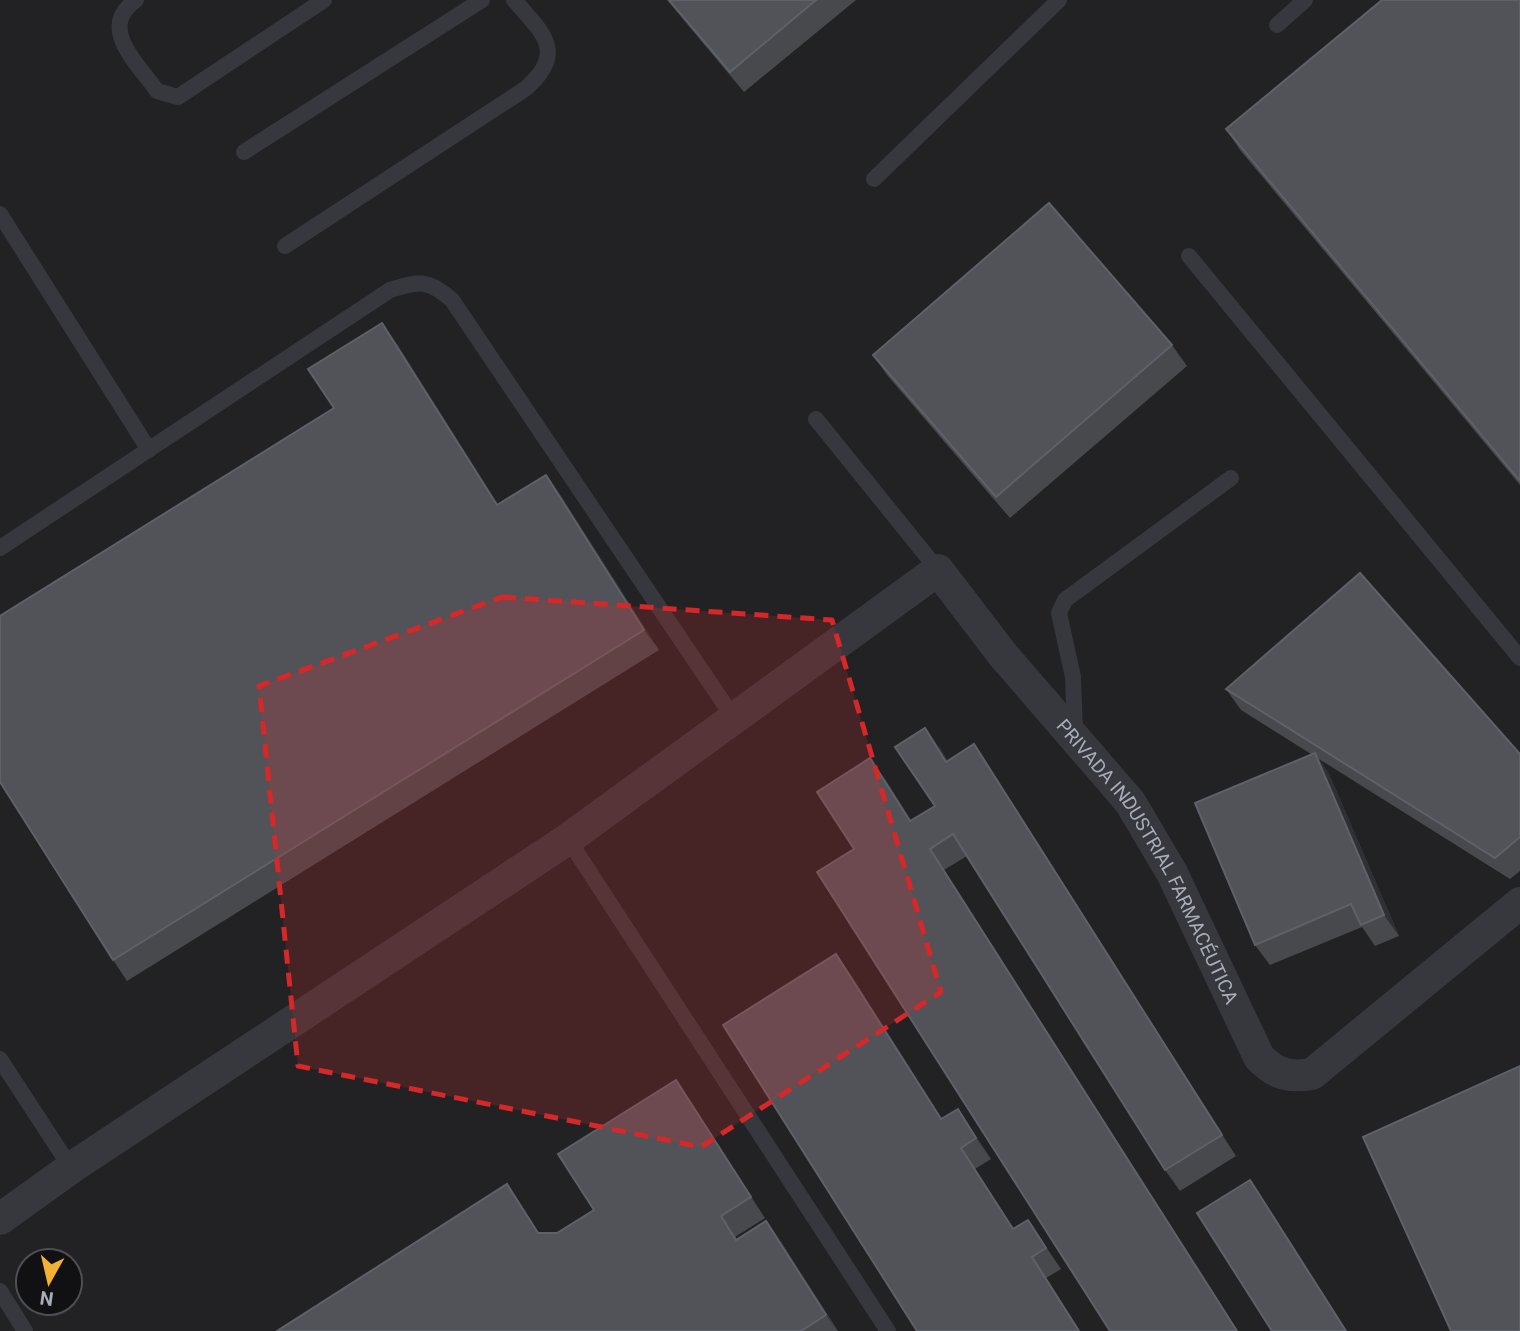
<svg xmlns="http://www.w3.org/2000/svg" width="1520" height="1331" font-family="Roboto,sans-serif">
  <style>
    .built { fill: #222225; fill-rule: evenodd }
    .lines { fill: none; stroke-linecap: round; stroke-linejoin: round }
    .service { stroke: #37383d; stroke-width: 16 }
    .minor { stroke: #37383d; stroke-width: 32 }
    .wall { fill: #47494d }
    .shaded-wall { fill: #2f3033 }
    .building { fill: #525359; stroke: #5f6168; stroke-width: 2 }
    .marked { fill: #d62828; fill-opacity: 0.2; stroke: #d62828; stroke-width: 5; stroke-dasharray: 14 9; stroke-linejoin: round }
    .labels { text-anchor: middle; stroke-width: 5; stroke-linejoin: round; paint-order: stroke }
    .street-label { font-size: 19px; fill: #a8adb8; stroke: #111113 }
  </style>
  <rect width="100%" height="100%" fill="#161618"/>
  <path class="built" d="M 0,0 L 1520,0 L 1520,1331 L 0,1331 ZM 28,1261 L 70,1261 L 70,1303 L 28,1303 Z"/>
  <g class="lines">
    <path class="service" d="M 136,0 C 97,28 137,62 157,91 L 178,97 L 324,0
      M 1277,25 L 1305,0
      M 244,152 L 482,0
      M 874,179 L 1059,0
      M 0,214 L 149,450
      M 285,246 L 525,89 C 567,53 544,34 514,0
      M 1189,256 L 1520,658
      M 816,419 L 938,570
      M 0,548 L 390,290 C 419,281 428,279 452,300 L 735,720
      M 1075,734 L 1073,677 L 1059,613 L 1065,600 L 1231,478
      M 568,839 L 888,1331
      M 0,1059 L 71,1168
      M 0,1291 L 25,1331"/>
    <path class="minor" id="s1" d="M 0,1219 L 71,1168 L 568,839 L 938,570 L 1003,655 L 1130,802 L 1172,873 L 1259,1057 C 1275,1074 1289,1078 1312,1074 L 1520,903"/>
  </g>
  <path class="wall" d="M 667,0 L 856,0 L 744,92 Z
    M 1520,0 L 1520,485 L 1240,150 L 1226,129 Z
    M 397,344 L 498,505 L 546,475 L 561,496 L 659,650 L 127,981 L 113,960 L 334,408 Z
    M 1172,345 L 1187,366 L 1010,518 L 887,375 L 873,355 Z
    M 1226,689 L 1520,754 L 1520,871 L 1510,879 L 1319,759 L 1329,774 L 1399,936 L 1375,946 L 1362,927 L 1270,965 L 1255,945 L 1311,754 L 1241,710 Z
    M 940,748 L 948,761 L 988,765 L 1236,1156 L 1180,1191 L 1165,1170 L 967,856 L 944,870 L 854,849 L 885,779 L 911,820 L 935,806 Z
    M 851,975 L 942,1119 L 972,1130 L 991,1159 L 975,1169 L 1014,1229 L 1042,1241 L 1061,1269 L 1046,1278 L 917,1331 Z
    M 676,1080 L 690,1101 L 765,1218 L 735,1237 L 737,1239 L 766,1221 L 781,1242 L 838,1331 L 277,1331 L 521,1205 L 539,1233 L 557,1233 L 594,1210 Z"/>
  <path class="shaded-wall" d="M 382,323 L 397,344 L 512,526 L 497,505 Z
    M 546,475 L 561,496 L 659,650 L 644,630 Z
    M 925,728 L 940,748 L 961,782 L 946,762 Z
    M 974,744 L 988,765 L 1236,1156 L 1222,1135 Z
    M 1315,753 L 1329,774 L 1399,936 L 1384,915 Z
    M 870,758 L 885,779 L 925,842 L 910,821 Z
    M 930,849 L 944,870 L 1238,1331 L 1237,1331 Z
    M 836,954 L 851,975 L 956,1140 L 941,1119 Z
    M 676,1080 L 690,1101 L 765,1218 L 751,1197 Z
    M 958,1109 L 972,1130 L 991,1159 L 976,1138 Z
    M 961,1148 L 975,1169 L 1027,1250 L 1013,1229 Z
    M 1250,1180 L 1264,1201 L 1347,1331 L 1346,1331 Z
    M 507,1184 L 521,1205 L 552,1254 L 538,1233 Z
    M 766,1221 L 781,1242 L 837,1331 L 826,1315 Z
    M 1032,1257 L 1046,1278 L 1080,1331 L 1079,1331 Z"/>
  <path class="building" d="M 669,0 L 816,0 L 730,72 Z
    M 1382,0 L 1520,0 L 1520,481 L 1226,129 Z
    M 1049,203 L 1172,345 L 996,497 L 873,355 Z
    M 382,323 L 497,505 L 546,475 L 644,630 L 113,960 L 0,782 L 0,616 L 334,408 L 308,369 Z
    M 1360,573 L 1520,754 L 1520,837 L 1495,858 L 1226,689 Z
    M 925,728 L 946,762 L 974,744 L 1222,1135 L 1165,1170 L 953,834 L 930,849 L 1237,1331 L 1110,1331 L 817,872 L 854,849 L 817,792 L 870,758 L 910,821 L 935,806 L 895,747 Z
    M 1315,753 L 1384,915 L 1361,925 L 1351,904 L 1255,945 L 1195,803 Z
    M 836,954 L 941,1119 L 958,1109 L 976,1138 L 961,1148 L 1013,1229 L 1028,1220 L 1046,1248 L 1032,1257 L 1079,1331 L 917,1331 L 723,1025 Z
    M 1520,1066 L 1520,1331 L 1451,1331 L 1363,1137 Z
    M 676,1080 L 751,1197 L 721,1216 L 736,1240 L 766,1221 L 826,1315 L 801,1331 L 277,1331 L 507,1184 L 538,1233 L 557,1233 L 594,1210 L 558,1154 Z
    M 1250,1180 L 1346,1331 L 1272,1331 L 1197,1213 Z"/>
  <path class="marked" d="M 502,597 L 832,620 L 941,992 L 701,1147 L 298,1066 L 259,686 Z"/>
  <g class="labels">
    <g class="street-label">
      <text dy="7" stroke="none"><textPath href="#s1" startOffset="1502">PRIVADA INDUSTRIAL FARMACÉUTICA</textPath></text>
    </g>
  </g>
  <g transform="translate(49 1282) rotate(188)"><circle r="33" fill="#111113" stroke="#4d4f55" stroke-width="2"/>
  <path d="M0-5L12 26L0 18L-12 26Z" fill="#f2b134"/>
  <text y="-10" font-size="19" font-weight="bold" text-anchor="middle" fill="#a8adb8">N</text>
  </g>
</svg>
